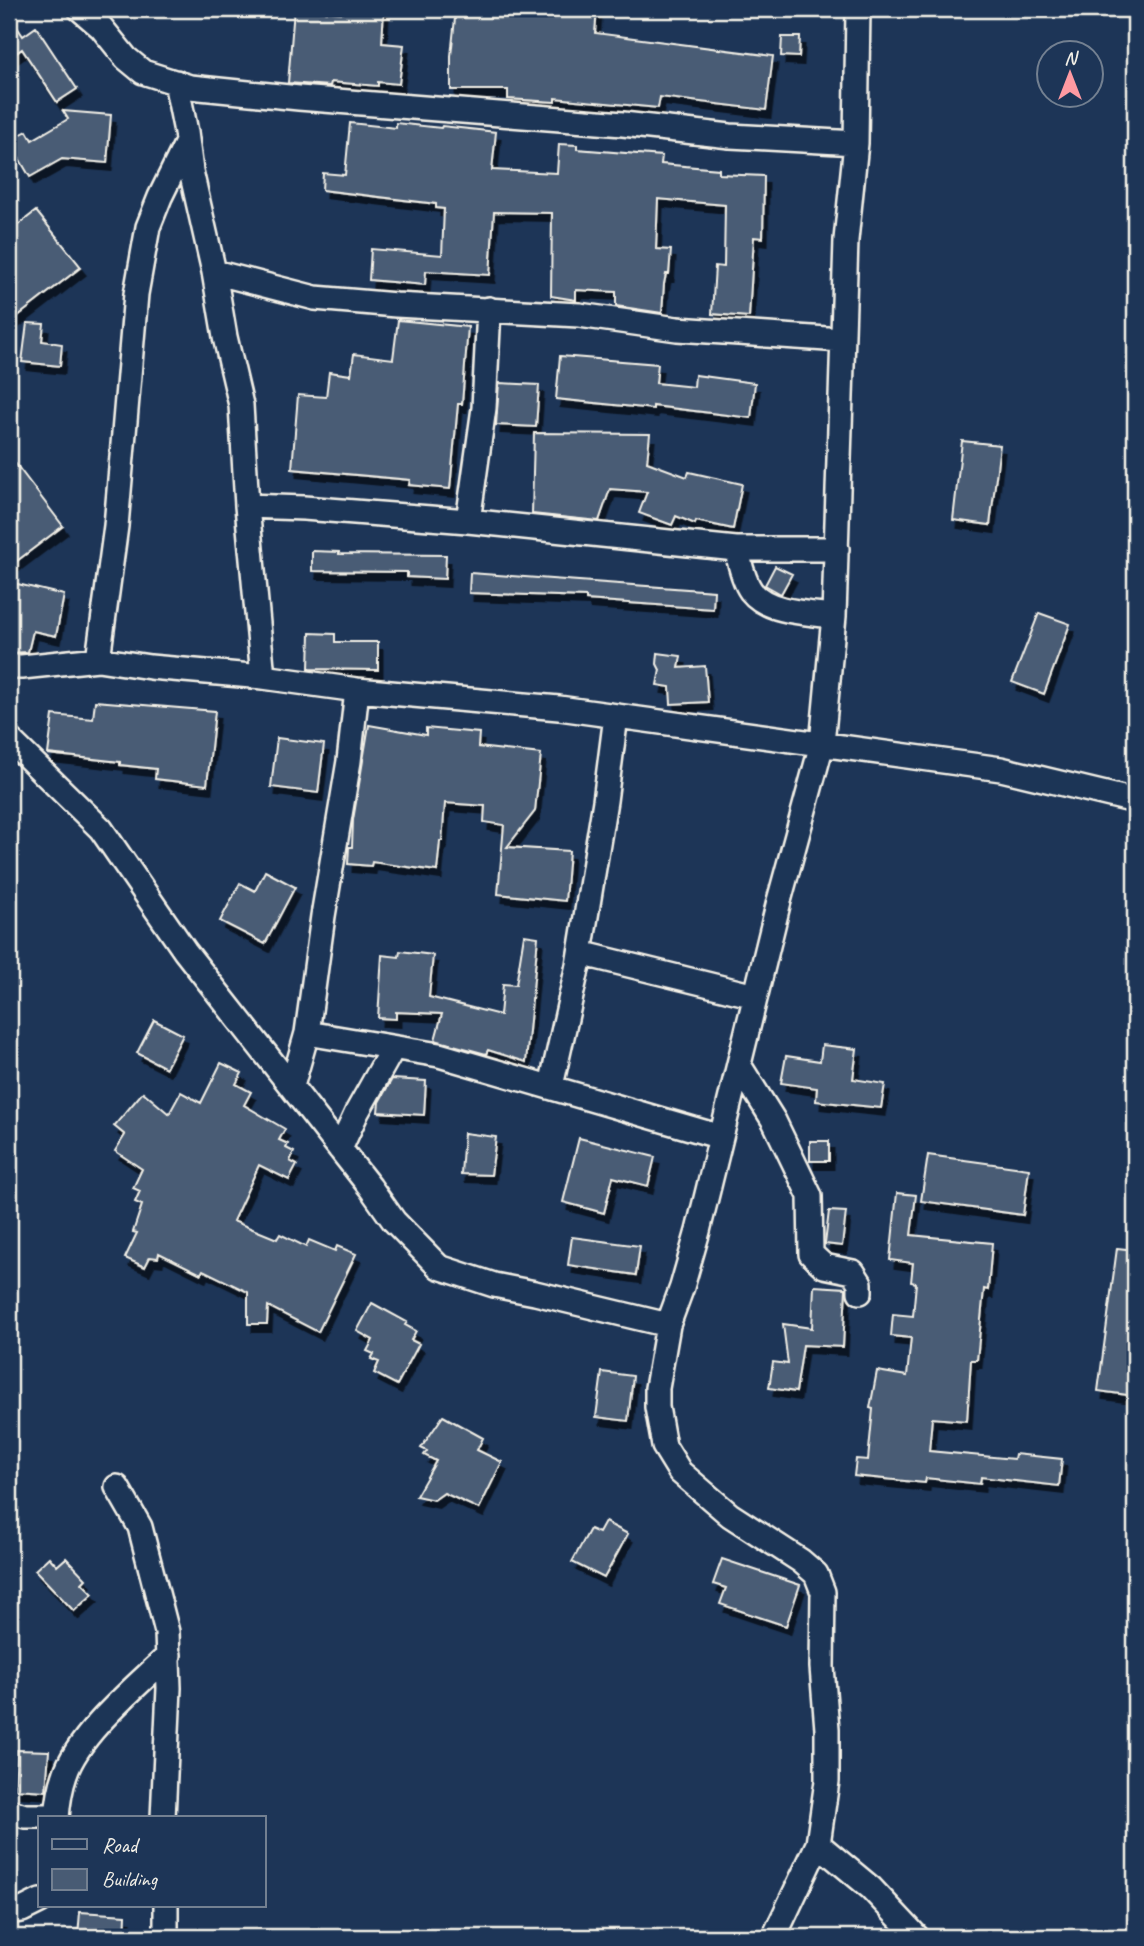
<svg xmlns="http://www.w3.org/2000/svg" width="1144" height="1946" font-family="Caveat,sans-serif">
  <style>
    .building { fill: #485b74; stroke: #f4f1e8; stroke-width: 2; filter: url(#shadow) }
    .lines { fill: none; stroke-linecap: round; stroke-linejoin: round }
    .minor-casing { stroke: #f4f1e8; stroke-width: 28 }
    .minor { stroke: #1d3557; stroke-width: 23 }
  </style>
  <defs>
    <filter id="shadow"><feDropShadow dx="4.5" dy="8" stdDeviation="0" flood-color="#0009"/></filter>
  </defs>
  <rect width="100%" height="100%" fill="#1d3557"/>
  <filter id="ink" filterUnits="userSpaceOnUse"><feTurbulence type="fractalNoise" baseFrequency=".0143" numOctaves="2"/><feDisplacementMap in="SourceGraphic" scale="14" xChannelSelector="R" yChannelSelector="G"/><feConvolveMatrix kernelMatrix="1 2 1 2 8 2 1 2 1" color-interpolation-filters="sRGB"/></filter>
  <g filter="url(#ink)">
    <path class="building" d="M 294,9 L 343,13 L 344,9 L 384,9 L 382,43 L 404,45 L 399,84 L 378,82 L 378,86 L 331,82 L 330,86 L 288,83 Z
      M 456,9 L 597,9 L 595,33 L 773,56 L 766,110 L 660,97 L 658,108 L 555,98 L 555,102 L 508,99 L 508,90 L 451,90 L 451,56 Z
      M 9,15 L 23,36 L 36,27 L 77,89 L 57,102 L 22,49 L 9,58 Z
      M 782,37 L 800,37 L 799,57 L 781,56 Z
      M 63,111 L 111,115 L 107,163 L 62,159 L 30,177 L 9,141 L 27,131 L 32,140 L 68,119 Z
      M 350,123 L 396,128 L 396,123 L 441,128 L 442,126 L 496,132 L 492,170 L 557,173 L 559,144 L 577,145 L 577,149 L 662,156 L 661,164 L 719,169 L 719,174 L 764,176 L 763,238 L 754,237 L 749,317 L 712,314 L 715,266 L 724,267 L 725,205 L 658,199 L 656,249 L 671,250 L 669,274 L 666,274 L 664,284 L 662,313 L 616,306 L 616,292 L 576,290 L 576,300 L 551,296 L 552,213 L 494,212 L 490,275 L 426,271 L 425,285 L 369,280 L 371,249 L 442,255 L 444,209 L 436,208 L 436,204 L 322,190 L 323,173 L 345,175 Z
      M 36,211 L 81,267 L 9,323 L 9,232 Z
      M 398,320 L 468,327 L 462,404 L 458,404 L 450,489 L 409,485 L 410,480 L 292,469 L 298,395 L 326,397 L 329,372 L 351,375 L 354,354 L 393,359 Z
      M 27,323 L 44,324 L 42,341 L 62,344 L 60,366 L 22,362 Z
      M 560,356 L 658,364 L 656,383 L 694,387 L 695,375 L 755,383 L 751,418 L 653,406 L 653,409 L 556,399 Z
      M 499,383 L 539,385 L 536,427 L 496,425 Z
      M 534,433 L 650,434 L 647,462 L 687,477 L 689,472 L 742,484 L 733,529 L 696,521 L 695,524 L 676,516 L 672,525 L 639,513 L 647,492 L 610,489 L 599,521 L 532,514 Z
      M 962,441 L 1000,445 L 990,525 L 953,520 Z
      M 9,455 L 63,526 L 9,567 Z
      M 312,551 L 339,552 L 339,554 L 446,555 L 445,579 L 407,577 L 407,572 L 312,571 Z
      M 775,566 L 792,574 L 781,594 L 765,585 Z
      M 470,573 L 714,591 L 713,609 L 586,600 L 586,597 L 469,593 Z
      M 9,582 L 64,595 L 56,636 L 33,631 L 28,652 L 9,653 Z
      M 1039,613 L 1070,624 L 1044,694 L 1012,682 Z
      M 310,633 L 335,634 L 335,642 L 378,642 L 378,670 L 309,669 Z
      M 658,653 L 681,656 L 679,668 L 705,666 L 708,702 L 671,704 L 670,687 L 657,685 L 660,670 L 657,664 Z
      M 95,701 L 215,711 L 207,785 L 155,779 L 156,769 L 120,765 L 120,762 L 48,754 L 53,715 L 93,719 Z
      M 369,725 L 426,735 L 426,728 L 479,733 L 478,747 L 541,754 L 535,811 L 507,847 L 569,851 L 565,901 L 498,894 L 504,825 L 484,822 L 485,806 L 445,803 L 442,841 L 440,841 L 437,871 L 372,862 L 371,866 L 348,864 L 349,847 L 352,847 L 353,820 Z
      M 277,738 L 324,744 L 318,793 L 271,787 Z
      M 265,871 L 295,887 L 265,944 L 220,921 L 240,883 L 255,891 Z
      M 524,935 L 538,937 L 526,1062 L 488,1050 L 486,1054 L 435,1040 L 442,1014 L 396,1012 L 396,1019 L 378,1018 L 382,955 L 399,957 L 400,951 L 433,955 L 429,997 L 500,1015 L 503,984 L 516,985 Z
      M 154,1020 L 183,1035 L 166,1068 L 137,1053 Z
      M 822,1045 L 857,1049 L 853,1079 L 885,1084 L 881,1108 L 816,1101 L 817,1088 L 781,1083 L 786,1056 L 820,1061 Z
      M 221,1063 L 242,1073 L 236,1084 L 251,1092 L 244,1105 L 285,1129 L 279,1140 L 288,1144 L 286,1148 L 294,1152 L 290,1161 L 297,1165 L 289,1180 L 259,1165 L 233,1221 L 277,1239 L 280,1234 L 306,1247 L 309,1240 L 335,1251 L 337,1246 L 356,1254 L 318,1332 L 268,1306 L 267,1324 L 248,1324 L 248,1292 L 203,1270 L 201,1274 L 159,1253 L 158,1258 L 150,1257 L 145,1267 L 125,1258 L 137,1233 L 133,1232 L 142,1205 L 135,1202 L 140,1191 L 133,1188 L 142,1169 L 115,1151 L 125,1135 L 114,1126 L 143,1092 L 169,1114 L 181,1092 L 201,1103 Z
      M 392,1079 L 426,1081 L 424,1115 L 378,1112 L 379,1102 Z
      M 464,1133 L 496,1137 L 491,1175 L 461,1174 Z
      M 579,1138 L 655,1157 L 648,1186 L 613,1177 L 604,1213 L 563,1202 Z
      M 810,1141 L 829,1141 L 829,1161 L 810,1161 Z
      M 928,1155 L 1029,1169 L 1023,1215 L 921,1201 Z
      M 897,1193 L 916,1195 L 911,1235 L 992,1243 L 988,1290 L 984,1289 L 977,1360 L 971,1360 L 967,1421 L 932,1418 L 929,1451 L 1014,1459 L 1015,1454 L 1062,1459 L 1059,1486 L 981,1477 L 980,1484 L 926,1478 L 925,1483 L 854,1476 L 856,1459 L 868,1460 L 873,1409 L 870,1408 L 877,1371 L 907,1376 L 911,1338 L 891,1336 L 893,1314 L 913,1316 L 916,1283 L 911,1282 L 913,1263 L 890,1260 Z
      M 829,1211 L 846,1212 L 842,1246 L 825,1244 Z
      M 572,1237 L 640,1246 L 636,1275 L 568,1265 Z
      M 1117,1248 L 1135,1250 L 1135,1396 L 1098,1391 Z
      M 814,1286 L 846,1288 L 843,1347 L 803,1345 L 796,1392 L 769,1388 L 773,1362 L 788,1364 L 783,1324 L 812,1328 Z
      M 372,1303 L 407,1322 L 405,1325 L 416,1331 L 411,1340 L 419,1344 L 397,1385 L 374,1373 L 379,1362 L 371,1359 L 374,1354 L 367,1351 L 373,1340 L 357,1331 Z
      M 602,1372 L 633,1376 L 628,1421 L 596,1417 Z
      M 443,1416 L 483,1438 L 477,1450 L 502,1462 L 479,1509 L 444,1493 L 434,1500 L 416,1496 L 436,1461 L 424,1455 L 427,1451 L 421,1448 Z
      M 605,1522 L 628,1534 L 604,1578 L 572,1562 L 590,1529 L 599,1533 Z
      M 49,1557 L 57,1566 L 66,1558 L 86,1579 L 82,1583 L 93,1594 L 74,1611 L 35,1570 Z
      M 722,1559 L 800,1585 L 786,1626 L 720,1604 L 726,1588 L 713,1584 Z
      M 17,1750 L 49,1751 L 46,1791 L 15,1789 Z
      M 80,1912 L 126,1915 L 125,1937 L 78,1936 Z"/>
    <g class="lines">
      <g class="minor-casing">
        <path id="minor" d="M 80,9 L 101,27 L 126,58 L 143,72 L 190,87 L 299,98 L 623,124 L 730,136 L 856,143
          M 176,82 L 186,132 L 191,171 L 214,272 L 225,337 L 241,405 L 247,506 L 263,677
          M 214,272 L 315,298 L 396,305 L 579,315 L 677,329 L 842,340
          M 247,506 L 304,508 L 468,521 L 736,549 L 837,549
          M 468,521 L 484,408 L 489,309
          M 736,549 C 740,562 743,580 751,591 C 768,613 809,613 834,616
          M 98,659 L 116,526 L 136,294 L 148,227 L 160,197 L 187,142
          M 9,667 L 22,667 L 98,659 L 150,667 L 263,677 L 357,690 L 559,708 L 1001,769 L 1135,801
          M 9,739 L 101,829 L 185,951 L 370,1187 L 394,1221 L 439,1267 L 494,1285 L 535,1293 L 668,1325
          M 580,953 L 755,996
          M 307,1033 L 439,1055 L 721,1137
          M 739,1065 L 774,1121 L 810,1196 L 811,1254 L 824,1266 L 853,1272 L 860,1283 L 860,1292
          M 292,1086 L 307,1033 L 323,916 L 349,761 L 357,690
          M 551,1086 L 578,965 L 605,801 L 616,716
          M 340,1149 L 357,1112 L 393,1048
          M 117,1487 L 140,1527 L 167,1632 L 169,1688 L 163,1818
          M 9,1811 L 25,1816 L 57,1816
          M 57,1818 C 58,1804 60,1789 65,1775 C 78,1734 138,1685 169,1655
          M 818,1844 L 871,1888 L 917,1937
          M 166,1906 L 166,1937
          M 9,1912 L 22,1910 L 40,1901
          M 774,1937 L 818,1844 L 827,1781 L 827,1729 L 822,1667 L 823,1592 L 816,1574 L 801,1561 L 730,1515 L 680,1472 L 664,1446 L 657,1407 L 657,1388 L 668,1325 L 682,1287 L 698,1231 L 779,901 L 822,744 L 834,616 L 846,240 L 856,143 L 858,9"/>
      </g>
      <use href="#minor" class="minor"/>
    </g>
  </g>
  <rect width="1144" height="1946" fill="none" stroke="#1d3557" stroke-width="35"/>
  <rect x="18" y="18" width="1109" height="1911" fill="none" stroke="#f4f1e8" stroke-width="2.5" filter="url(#ink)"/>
  <rect x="38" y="1816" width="228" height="91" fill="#1d3557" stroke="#738091" stroke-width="2"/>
  <rect x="52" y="1839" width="35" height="10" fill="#1d3557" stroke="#738091" stroke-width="2"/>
  <text x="102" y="1852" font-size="21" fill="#f4f1e8">Road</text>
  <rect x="52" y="1869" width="35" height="21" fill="#485b74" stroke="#738091" stroke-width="2"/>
  <text x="102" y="1886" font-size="21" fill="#f4f1e8">Building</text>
  <g transform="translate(1070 74)"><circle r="33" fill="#1d3557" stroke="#738091" stroke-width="2"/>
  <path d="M0-5L12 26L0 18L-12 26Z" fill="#ff9aa2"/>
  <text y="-10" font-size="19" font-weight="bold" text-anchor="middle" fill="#f4f1e8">N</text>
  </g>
</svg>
